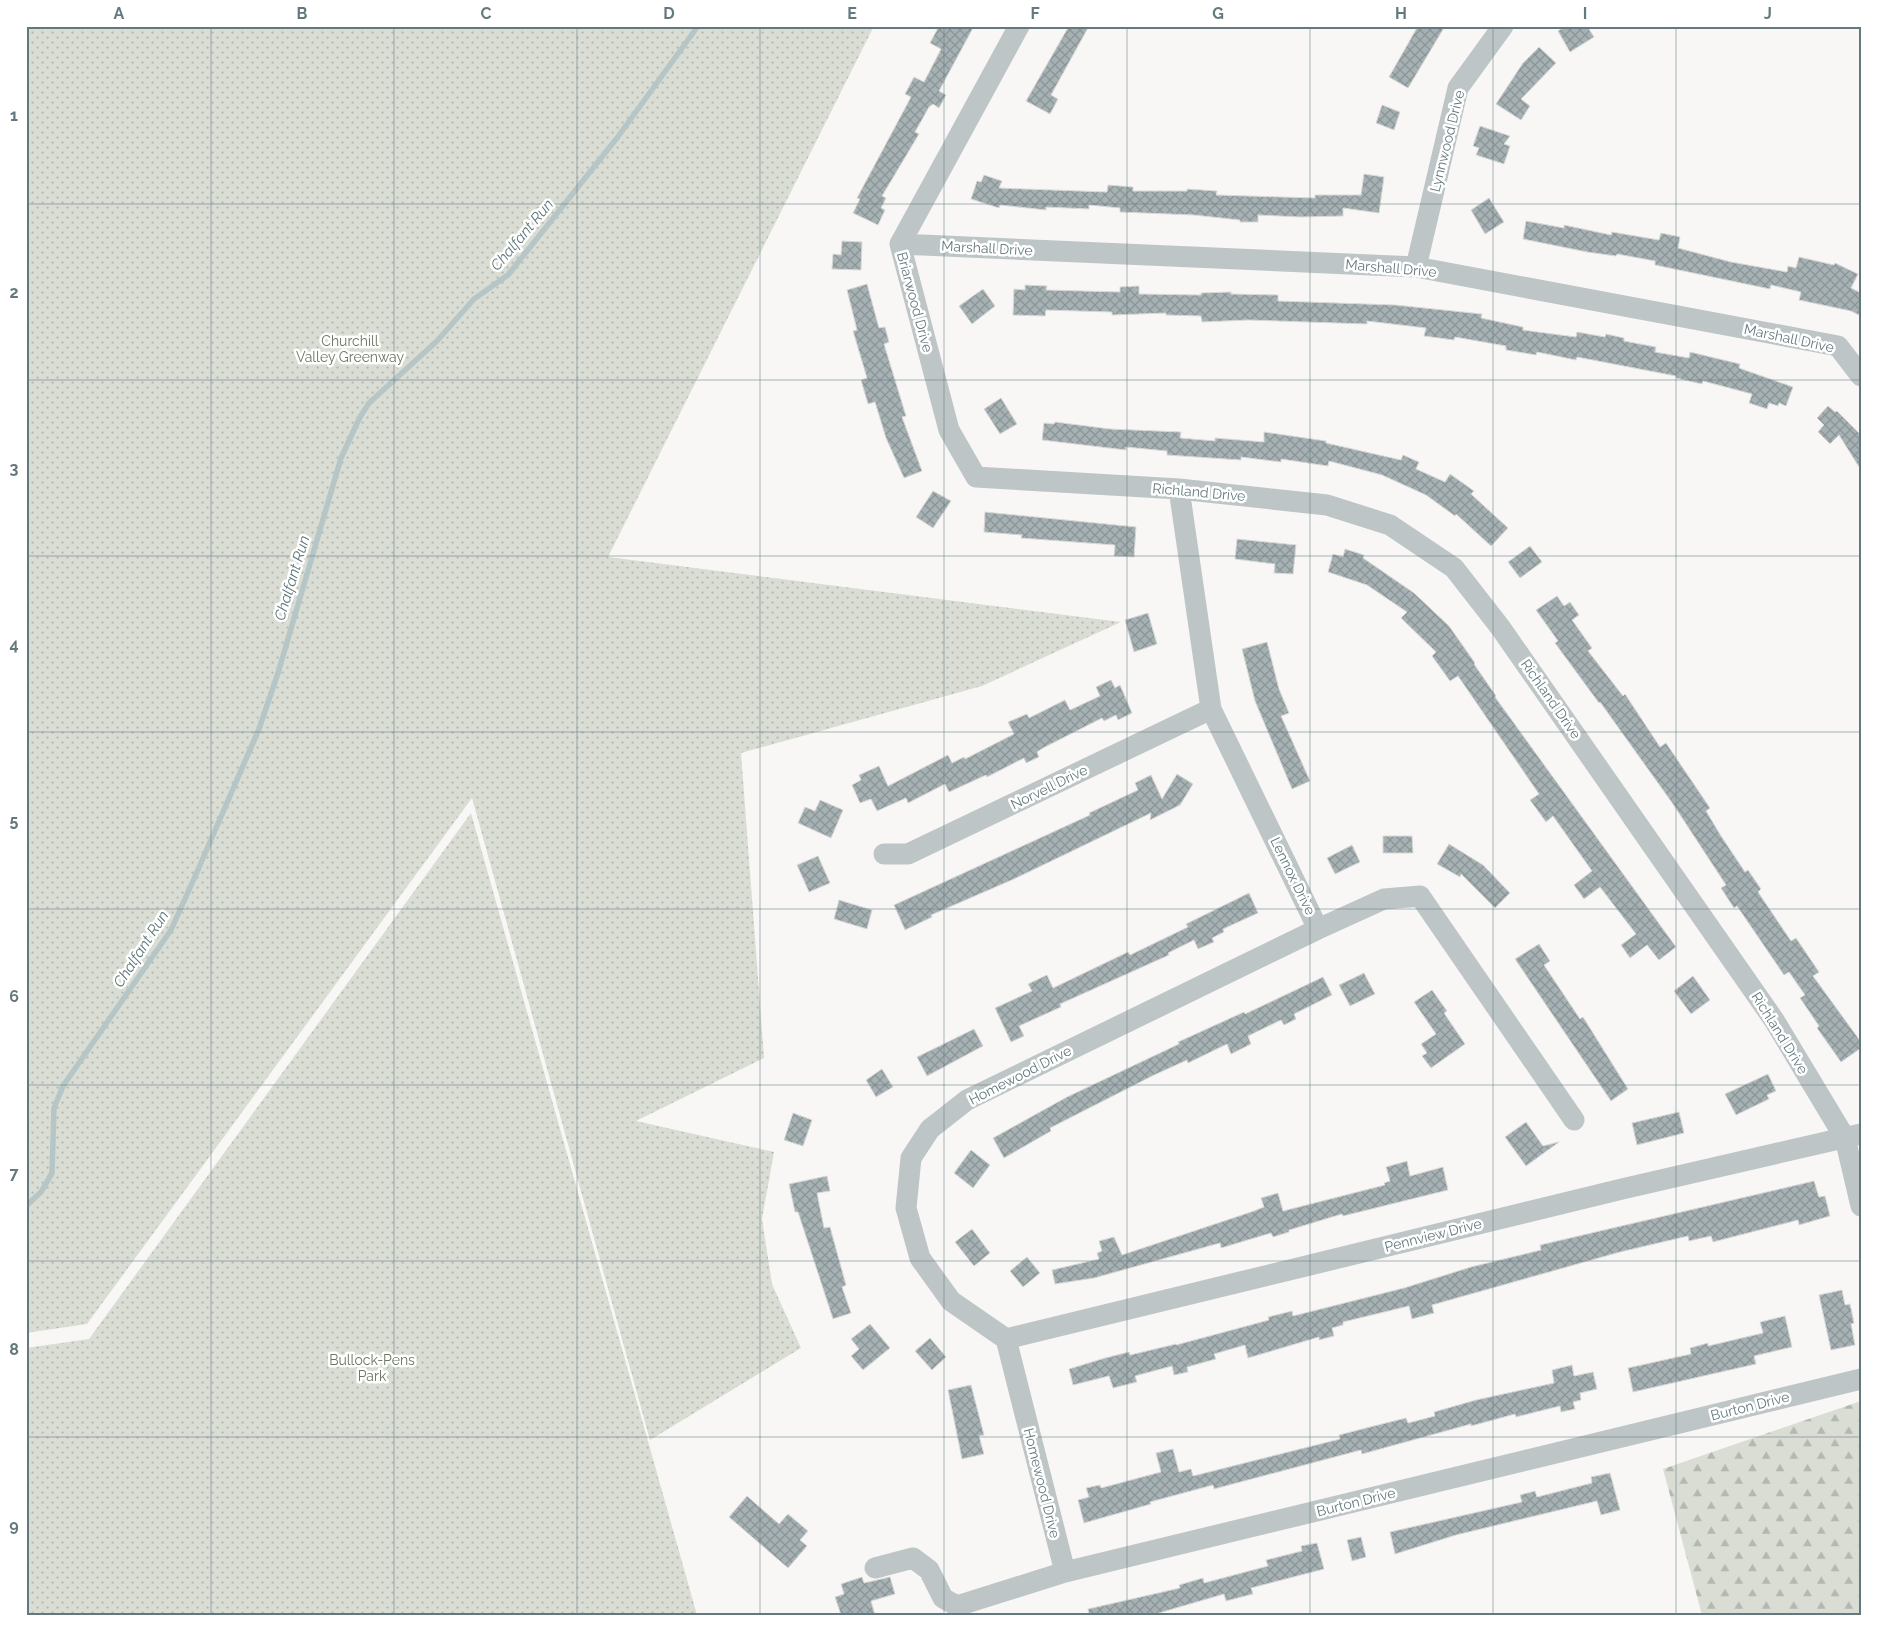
<svg xmlns="http://www.w3.org/2000/svg" width="1887" height="1641" font-family="Raleway,sans-serif">
  <style>
    .forest { fill: url(#forest-firs) }
    .park { fill: url(#park-dots) }
    .lines { fill: none; stroke-linecap: round; stroke-linejoin: round }
    .stream { stroke: #b6c6c7; stroke-width: 5.5 }
    .building { fill: url(#building-cross-hatch); stroke: #d9d9d7 }
    .minor { stroke: #bec5c7; stroke-width: 21 }
    .grid { fill: none; stroke: #64797f; stroke-width: 1; stroke-opacity: 0.55 }
    .labels { text-anchor: middle; stroke-width: 5; stroke-linejoin: round; paint-order: stroke }
    .street-label { font-size: 14px; fill: #64797f; stroke: #fff }
    .park-label { font-size: 14px; fill: #6a7862; stroke: #fff }
    .water-label { font-size: 15px; font-style: italic; fill: #5e787a; stroke: #fff }
    .neatline { fill: none; stroke: #64797f; stroke-width: 2 }
    .grid-label { font-size: 16px; text-anchor: middle; font-weight: bold; fill: #64797f }
  </style>
  <defs>
    <pattern id="forest-firs" width="22" height="20" patternUnits="userSpaceOnUse" patternTransform="scale(1.25)"><rect width="22" height="20" fill="#d9ddd4"/><path d="M5 1l3.5 6h-7zM16 11l3.5 6h-7z" fill="#b4b8b1"/></pattern>
    <pattern id="park-dots" width="8" height="8" patternUnits="userSpaceOnUse" patternTransform="scale(1.25)"><rect width="8" height="8" fill="#d9ddd4"/><path d="M2 2h.1M6 6h.1" fill="none" stroke="#b4b8b1" stroke-width="1.8" stroke-linecap="round"/></pattern>
    <pattern id="building-cross-hatch" width="8" height="8" patternUnits="userSpaceOnUse" patternTransform="scale(1.25)"><rect width="8" height="8" fill="#a6b1b4"/><path d="M0 0l8 8M0 8l8-8" fill="none" stroke="#8b9598"/></pattern>
  </defs>
  <rect width="100%" height="100%" fill="#f8f7f5"/>
  <path class="forest" d="M 1861,1401 L 1861,1615 L 1702,1615 L 1663,1469 Z"/>
  <path class="park" d="M 26,26 L 874,26 L 608,557 L 1121,622 L 982,686 L 741,753 L 764,1058 L 636,1121 L 774,1152 L 762,1219 L 772,1284 L 801,1348 L 650,1440 L 472,798 L 87,1324 L 26,1333 Z
    M 471,813 L 697,1615 L 26,1615 L 26,1348 L 89,1339 Z"/>
  <g class="lines">
    <path class="stream" d="M 26,1206 L 41,1192 L 52,1173 L 54,1108 L 63,1086 L 171,930 L 197,872 L 259,729 L 278,673 L 341,458 L 360,417 L 369,403 L 437,341 L 474,299 L 508,275 L 617,138 L 698,26"/>
  </g>
  <path class="building" d="M 939,26 L 974,26 L 939,91 L 946,95 L 939,108 L 933,104 L 929,107 L 915,132 L 919,134 L 882,196 L 886,198 L 881,208 L 885,210 L 878,225 L 853,213 L 860,199 L 857,198 L 911,97 L 905,94 L 914,77 L 924,82 L 937,57 L 941,49 L 930,43 Z
    M 1069,26 L 1089,26 L 1051,95 L 1058,99 L 1050,114 L 1026,101 Z
    M 1418,26 L 1445,26 L 1408,88 L 1389,77 Z
    M 1566,26 L 1587,26 L 1594,37 L 1570,52 L 1558,31 Z
    M 1539,47 L 1556,63 L 1521,99 L 1530,106 L 1521,120 L 1496,104 L 1523,63 Z
    M 1382,105 L 1400,112 L 1394,130 L 1376,123 Z
    M 1480,126 L 1510,136 L 1504,144 L 1510,146 L 1504,164 L 1476,155 L 1479,148 L 1473,146 Z
    M 1364,174 L 1384,177 L 1379,213 L 1343,208 L 1343,216 L 1300,217 L 1258,215 L 1258,222 L 1240,222 L 1240,220 L 1194,215 L 1120,212 L 1120,208 L 1089,205 L 1089,209 L 1046,207 L 1046,210 L 1000,205 L 999,208 L 971,199 L 977,181 L 981,182 L 984,175 L 1002,181 L 999,188 L 1107,192 L 1108,185 L 1133,187 L 1133,191 L 1187,191 L 1187,189 L 1217,191 L 1216,195 L 1315,198 L 1315,195 L 1361,195 Z
    M 1489,198 L 1504,222 L 1485,234 L 1471,210 Z
    M 1526,221 L 1564,228 L 1564,225 L 1611,235 L 1612,232 L 1659,240 L 1661,233 L 1680,237 L 1678,248 L 1731,262 L 1787,272 L 1788,266 L 1796,268 L 1799,257 L 1834,265 L 1835,263 L 1858,274 L 1851,288 L 1861,293 L 1861,316 L 1851,311 L 1799,300 L 1801,292 L 1771,285 L 1770,289 L 1655,265 L 1655,261 L 1617,254 L 1616,256 L 1587,252 L 1523,239 Z
    M 842,241 L 862,242 L 861,270 L 832,269 L 833,254 L 841,255 Z
    M 867,284 L 879,328 L 885,327 L 889,342 L 884,344 L 906,416 L 902,417 L 922,471 L 904,478 L 886,438 L 875,402 L 868,404 L 861,380 L 867,378 L 853,331 L 857,330 L 847,290 Z
    M 1025,285 L 1047,286 L 1046,290 L 1120,292 L 1120,287 L 1139,286 L 1139,294 L 1201,295 L 1201,293 L 1231,292 L 1231,294 L 1278,295 L 1278,301 L 1395,305 L 1482,314 L 1481,318 L 1523,327 L 1523,330 L 1576,337 L 1577,332 L 1605,337 L 1606,334 L 1624,338 L 1624,341 L 1656,347 L 1655,352 L 1689,358 L 1690,352 L 1740,364 L 1739,368 L 1793,387 L 1786,406 L 1779,403 L 1778,406 L 1769,403 L 1767,409 L 1749,403 L 1752,394 L 1703,381 L 1702,384 L 1676,378 L 1676,376 L 1577,357 L 1576,360 L 1537,352 L 1536,355 L 1506,350 L 1506,346 L 1455,337 L 1454,340 L 1424,336 L 1426,328 L 1367,321 L 1367,324 L 1248,320 L 1202,322 L 1201,316 L 1166,315 L 1166,313 L 1112,315 L 1112,312 L 1046,310 L 1045,316 L 1013,315 L 1014,289 L 1025,290 Z
    M 983,289 L 995,306 L 972,324 L 959,306 Z
    M 1001,398 L 1017,424 L 1000,434 L 984,409 Z
    M 1828,406 L 1835,412 L 1837,411 L 1861,435 L 1861,470 L 1839,435 L 1830,444 L 1818,432 L 1824,425 L 1817,418 Z
    M 1055,422 L 1110,429 L 1181,432 L 1180,438 L 1215,441 L 1215,438 L 1264,442 L 1264,432 L 1326,441 L 1326,443 L 1401,460 L 1403,455 L 1419,462 L 1416,469 L 1445,482 L 1450,474 L 1474,491 L 1471,494 L 1508,528 L 1491,546 L 1456,514 L 1455,516 L 1426,495 L 1382,475 L 1329,461 L 1328,466 L 1281,459 L 1281,462 L 1241,457 L 1241,460 L 1167,455 L 1167,451 L 1126,447 L 1126,450 L 1042,440 L 1044,423 L 1054,424 Z
    M 933,491 L 951,501 L 933,528 L 916,517 Z
    M 985,512 L 1136,527 L 1134,557 L 1114,556 L 1115,545 L 1021,538 L 1022,535 L 984,532 Z
    M 1237,539 L 1296,545 L 1293,574 L 1274,573 L 1275,564 L 1235,559 Z
    M 1530,546 L 1542,562 L 1520,578 L 1508,562 Z
    M 1345,549 L 1364,555 L 1363,558 L 1414,593 L 1449,626 L 1475,663 L 1474,664 L 1496,696 L 1495,697 L 1676,947 L 1659,960 L 1647,945 L 1630,958 L 1621,945 L 1636,934 L 1600,887 L 1584,899 L 1574,885 L 1592,871 L 1553,816 L 1546,822 L 1530,800 L 1539,794 L 1458,676 L 1450,681 L 1432,656 L 1436,652 L 1401,618 L 1407,612 L 1367,585 L 1328,572 L 1333,554 L 1343,557 Z
    M 1557,596 L 1564,606 L 1570,602 L 1579,615 L 1572,620 L 1592,648 L 1588,651 L 1623,696 L 1625,694 L 1660,747 L 1666,743 L 1710,808 L 1706,811 L 1721,836 L 1745,872 L 1748,870 L 1761,889 L 1758,892 L 1791,941 L 1796,938 L 1819,972 L 1813,976 L 1861,1042 L 1861,1048 L 1841,1062 L 1817,1028 L 1819,1026 L 1800,998 L 1805,995 L 1789,972 L 1784,975 L 1737,906 L 1734,908 L 1721,888 L 1726,885 L 1673,804 L 1600,702 L 1599,703 L 1555,643 L 1558,641 L 1536,610 Z
    M 1148,613 L 1157,644 L 1134,652 L 1125,620 Z
    M 1267,642 L 1279,689 L 1289,713 L 1281,716 L 1310,781 L 1292,789 L 1255,701 L 1242,649 Z
    M 1111,680 L 1115,688 L 1120,685 L 1132,713 L 1118,720 L 1116,715 L 1104,721 L 1102,718 L 1043,748 L 1037,752 L 1039,757 L 1026,763 L 1024,758 L 987,777 L 986,775 L 949,792 L 945,784 L 908,803 L 906,798 L 877,811 L 871,799 L 860,803 L 852,785 L 861,780 L 859,775 L 879,766 L 888,786 L 948,755 L 952,763 L 964,757 L 965,759 L 1014,734 L 1008,722 L 1027,714 L 1029,718 L 1065,700 L 1070,710 L 1100,696 L 1096,687 Z
    M 1177,774 L 1193,784 L 1180,805 L 1150,820 L 1151,813 L 1014,879 L 931,915 L 932,917 L 905,930 L 894,905 L 1090,815 L 1089,813 L 1138,790 L 1135,783 L 1151,775 L 1162,799 Z
    M 820,800 L 843,810 L 831,838 L 798,823 L 805,807 L 815,811 Z
    M 1383,836 L 1412,836 L 1413,853 L 1383,853 Z
    M 1449,844 L 1483,865 L 1510,893 L 1495,908 L 1461,874 L 1460,877 L 1437,864 Z
    M 1352,845 L 1360,862 L 1335,874 L 1327,858 Z
    M 818,856 L 830,883 L 809,892 L 797,865 Z
    M 1249,893 L 1258,913 L 1223,929 L 1224,932 L 1212,938 L 1214,942 L 1198,949 L 1194,940 L 1168,953 L 1169,955 L 1060,1004 L 1061,1007 L 1019,1026 L 1024,1036 L 1011,1042 L 995,1008 L 1032,991 L 1028,984 L 1047,975 L 1053,988 L 1128,952 L 1130,955 L 1188,927 L 1186,924 Z
    M 839,900 L 872,910 L 867,929 L 834,919 Z
    M 1539,944 L 1550,961 L 1544,965 L 1580,1019 L 1583,1017 L 1628,1089 L 1611,1101 L 1515,959 Z
    M 1364,973 L 1375,994 L 1350,1006 L 1339,985 Z
    M 1693,976 L 1710,1000 L 1691,1014 L 1674,991 Z
    M 1323,977 L 1332,995 L 1294,1014 L 1296,1019 L 1284,1025 L 1281,1020 L 1248,1036 L 1251,1044 L 1231,1054 L 1227,1044 L 1188,1063 L 1187,1060 L 1152,1076 L 1050,1128 L 1051,1131 L 1004,1158 L 993,1138 L 1067,1097 L 1179,1044 L 1178,1042 L 1244,1012 L 1245,1014 Z
    M 1432,990 L 1447,1011 L 1444,1013 L 1465,1044 L 1431,1068 L 1422,1056 L 1427,1053 L 1421,1044 L 1436,1034 L 1414,1002 Z
    M 974,1029 L 983,1046 L 927,1076 L 917,1057 Z
    M 882,1069 L 893,1087 L 876,1097 L 866,1080 Z
    M 1768,1074 L 1776,1091 L 1767,1095 L 1769,1099 L 1736,1115 L 1725,1094 Z
    M 1679,1112 L 1684,1133 L 1637,1145 L 1632,1123 Z
    M 793,1113 L 812,1120 L 803,1146 L 784,1140 Z
    M 1526,1122 L 1543,1146 L 1559,1142 L 1526,1166 L 1505,1137 Z
    M 971,1150 L 990,1165 L 973,1188 L 954,1173 Z
    M 1407,1161 L 1410,1176 L 1443,1167 L 1448,1190 L 1343,1216 L 1342,1214 L 1289,1230 L 1289,1232 L 1273,1237 L 1271,1233 L 1221,1248 L 1220,1243 L 1094,1278 L 1055,1284 L 1052,1270 L 1099,1259 L 1097,1253 L 1102,1251 L 1099,1241 L 1114,1237 L 1122,1255 L 1254,1211 L 1264,1207 L 1261,1198 L 1278,1193 L 1283,1211 L 1385,1185 L 1384,1183 L 1390,1181 L 1386,1167 Z
    M 827,1176 L 830,1191 L 817,1193 L 824,1228 L 830,1227 L 846,1285 L 842,1287 L 851,1313 L 833,1319 L 798,1212 L 795,1212 L 789,1184 Z
    M 1814,1181 L 1819,1197 L 1825,1196 L 1830,1216 L 1799,1225 L 1798,1220 L 1713,1242 L 1711,1236 L 1689,1241 L 1688,1236 L 1620,1252 L 1432,1305 L 1434,1313 L 1412,1319 L 1409,1306 L 1343,1322 L 1343,1325 L 1332,1328 L 1334,1336 L 1319,1340 L 1319,1337 L 1248,1358 L 1245,1345 L 1214,1354 L 1216,1359 L 1187,1367 L 1188,1372 L 1174,1375 L 1172,1366 L 1135,1376 L 1137,1382 L 1113,1388 L 1109,1376 L 1073,1385 L 1069,1369 L 1105,1358 L 1129,1352 L 1130,1355 L 1176,1344 L 1176,1345 L 1269,1320 L 1268,1317 L 1292,1311 L 1293,1316 L 1404,1288 L 1471,1267 L 1541,1250 L 1540,1245 Z
    M 972,1229 L 990,1253 L 974,1266 L 955,1242 Z
    M 1027,1257 L 1040,1273 L 1023,1287 L 1010,1271 Z
    M 1842,1290 L 1845,1305 L 1850,1304 L 1854,1323 L 1851,1324 L 1855,1345 L 1831,1350 L 1819,1295 Z
    M 1785,1316 L 1792,1347 L 1754,1356 L 1756,1364 L 1633,1392 L 1628,1368 L 1691,1354 L 1690,1348 L 1708,1343 L 1708,1346 L 1763,1333 L 1760,1322 Z
    M 870,1324 L 890,1348 L 863,1370 L 851,1356 L 859,1349 L 851,1339 Z
    M 930,1338 L 946,1357 L 932,1370 L 915,1351 Z
    M 1572,1365 L 1574,1376 L 1593,1372 L 1597,1389 L 1580,1393 L 1581,1400 L 1573,1402 L 1575,1409 L 1561,1412 L 1560,1406 L 1516,1417 L 1515,1414 L 1471,1426 L 1471,1424 L 1362,1454 L 1361,1450 L 1214,1489 L 1213,1485 L 1150,1502 L 1151,1504 L 1084,1523 L 1078,1500 L 1089,1497 L 1086,1488 L 1100,1485 L 1101,1488 L 1161,1472 L 1156,1453 L 1173,1449 L 1179,1472 L 1191,1469 L 1193,1476 L 1340,1439 L 1339,1435 L 1366,1428 L 1406,1418 L 1408,1423 L 1435,1416 L 1434,1412 L 1476,1400 L 1554,1383 L 1552,1370 Z
    M 971,1385 L 984,1435 L 979,1436 L 984,1454 L 962,1459 L 948,1390 Z
    M 1610,1473 L 1620,1510 L 1601,1515 L 1597,1501 L 1456,1535 L 1395,1554 L 1390,1532 L 1522,1502 L 1520,1495 L 1535,1491 L 1537,1497 L 1592,1483 L 1591,1477 Z
    M 747,1496 L 779,1524 L 788,1514 L 808,1531 L 800,1540 L 807,1546 L 788,1568 L 729,1517 Z
    M 1361,1537 L 1366,1557 L 1352,1561 L 1347,1540 Z
    M 1317,1543 L 1324,1569 L 1251,1588 L 1253,1594 L 1226,1601 L 1224,1594 L 1152,1615 L 1089,1615 L 1088,1609 L 1180,1588 L 1179,1585 L 1203,1578 L 1204,1583 L 1268,1566 L 1266,1560 L 1302,1551 L 1301,1546 Z
    M 862,1577 L 864,1583 L 890,1577 L 895,1594 L 871,1601 L 875,1615 L 841,1615 L 835,1597 L 844,1594 L 841,1584 Z"/>
  <g class="lines">
    <path class="minor" d="M 1019,26 L 900,244 L 949,430 L 976,477 L 1179,489 L 1327,505 L 1390,525 L 1454,568 L 1500,627 L 1774,1020 L 1845,1138 L 1861,1206
      M 900,244 L 1416,267 L 1838,346 L 1861,376
      M 1416,267 L 1458,88 L 1503,26
      M 1179,489 L 1211,709 L 1318,929
      M 884,854 L 908,854 L 1211,709
      M 1006,1339 L 1622,1189 L 1861,1134
      M 875,1568 L 913,1558 L 929,1570 L 943,1598 L 957,1606 L 1065,1572 L 1861,1379
      M 1065,1572 L 1006,1339 L 951,1301 L 920,1258 L 906,1208 L 911,1158 L 930,1129 L 967,1100 L 1318,929 L 1384,899 L 1420,896 L 1574,1120"/>
  </g>
  <path class="grid" d="M 211,26 L 211,1615M 394,26 L 394,1615M 577,26 L 577,1615M 760,26 L 760,1615M 944,26 L 944,1615M 1127,26 L 1127,1615M 1310,26 L 1310,1615M 1493,26 L 1493,1615M 1676,26 L 1676,1615M 26,204 L 1861,204M 26,380 L 1861,380M 26,556 L 1861,556M 26,732 L 1861,732M 26,909 L 1861,909M 26,1085 L 1861,1085M 26,1261 L 1861,1261M 26,1437 L 1861,1437"/>
  <g class="labels">
    <g class="street-label">
      <text transform="translate(1447 141) rotate(-76)" y="5">Lynnwood Drive</text>
      <text transform="translate(987 248) rotate(3)" y="5">Marshall Drive</text>
      <text transform="translate(1391 268) rotate(5)" y="5">Marshall Drive</text>
      <text transform="translate(915 302) rotate(75)" y="5">Briarwood Drive</text>
      <text transform="translate(1789 338) rotate(12)" y="5">Marshall Drive</text>
      <text transform="translate(1199 492) rotate(5)" y="5">Richland Drive</text>
      <text transform="translate(1551 699) rotate(55)" y="5">Richland Drive</text>
      <text transform="translate(1049 787) rotate(-26)" y="5">Norvell Drive</text>
      <text transform="translate(1293 876) rotate(64)" y="5">Lennox Drive</text>
      <text transform="translate(1780 1033) rotate(58)" y="5">Richland Drive</text>
      <text transform="translate(1020 1075) rotate(-27)" y="5">Homewood Drive</text>
      <text transform="translate(1433 1235) rotate(-14)" y="5">Pennview Drive</text>
      <text transform="translate(1750 1406) rotate(-14)" y="5">Burton Drive</text>
      <text transform="translate(1042 1483) rotate(76)" y="5">Homewood Drive</text>
      <text transform="translate(1356 1502) rotate(-14)" y="5">Burton Drive</text>
    </g>
    <g class="park-label">
      <text x="350" y="346">Churchill<tspan x="350" dy="16">Valley Greenway</tspan></text>
      <text x="372" y="1365">Bullock-Pens<tspan x="372" dy="16">Park</tspan></text>
    </g>
    <g class="water-label">
      <text transform="translate(522 235) rotate(-50)" y="5">Chalfant Run</text>
      <text transform="translate(292 578) rotate(-73)" y="5">Chalfant Run</text>
      <text transform="translate(141 949) rotate(-57)" y="5">Chalfant Run</text>
    </g>
  </g>
  <rect width="1887" height="1641" fill="none" stroke="#ffffff" stroke-width="55"/>
  <rect x="28" y="28" width="1832" height="1586" class="neatline"/>
  <g class="grid-label">
    <text x="119" y="19">A</text>
    <text x="302" y="19">B</text>
    <text x="486" y="19">C</text>
    <text x="669" y="19">D</text>
    <text x="852" y="19">E</text>
    <text x="1035" y="19">F</text>
    <text x="1218" y="19">G</text>
    <text x="1401" y="19">H</text>
    <text x="1585" y="19">I</text>
    <text x="1768" y="19">J</text>
    <text x="14" y="121">1</text>
    <text x="14" y="298">2</text>
    <text x="14" y="474">3</text>
    <text x="14" y="650">4</text>
    <text x="14" y="826">5</text>
    <text x="14" y="1002">6</text>
    <text x="14" y="1179">7</text>
    <text x="14" y="1355">8</text>
    <text x="14" y="1531">9</text>
  </g>
</svg>
